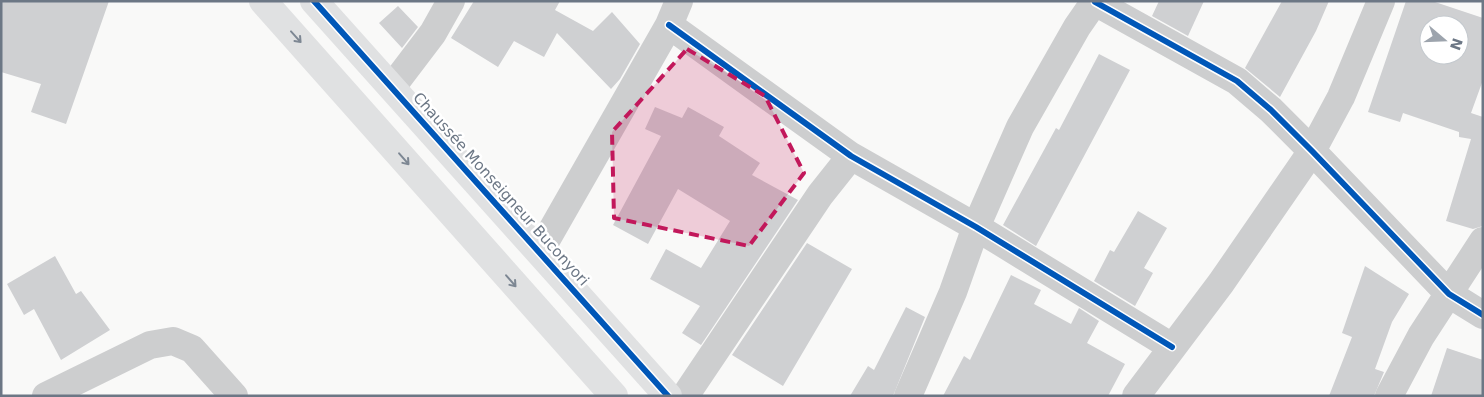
<svg xmlns="http://www.w3.org/2000/svg" width="1484" height="397" font-family="'DejaVu Sans',sans-serif">
  <style>
    .building { fill: #cfd0d2; fill-rule: evenodd }
    .lines { fill: none; stroke-linecap: round; stroke-linejoin: round }
    .street { stroke: #cdcecf; stroke-width: 28 }
    .secondary { stroke: #e0e1e2; stroke-width: 28 }
    .cycleway-casing { stroke: #fff; stroke-width: 9 }
    .cycleway { stroke: #0057b8; stroke-width: 6 }
    .oneway { stroke: #7d8793 }
    .marked { fill: #c2185b; fill-opacity: 0.2; stroke: #c2185b; stroke-width: 4; stroke-dasharray: 10 6; stroke-linejoin: round }
    .labels { text-anchor: middle; stroke-width: 5; stroke-linejoin: round; paint-order: stroke }
    .street-label { font-size: 15px; fill: #6c7785; stroke: #fff }
  </style>
  <rect width="100%" height="100%" fill="#f9f9f8"/>
  <path class="building" d="M 1,1 L 109,1 L 66,124 L 31,112 L 41,84 L 1,72 Z
    M 474,1 L 560,1 L 555,10 L 593,31 L 612,12 L 640,44 L 620,79 L 611,89 L 557,33 L 544,57 L 514,41 L 498,67 L 451,38 Z
    M 1159,1 L 1204,1 L 1188,36 L 1152,16 Z
    M 1282,1 L 1329,1 L 1316,31 L 1280,97 L 1245,68 Z
    M 1406,1 L 1432,1 L 1483,18 L 1483,80 L 1471,113 L 1483,117 L 1483,226 L 1473,229 L 1446,221 L 1471,139 L 1459,137 L 1459,132 L 1403,113 L 1400,122 L 1368,112 ZM 1429,25 L 1459,25 L 1459,55 L 1429,55 Z
    M 398,6 L 418,27 L 402,48 L 379,23 Z
    M 1099,54 L 1130,70 L 1036,246 L 1003,225 L 1056,128 L 1059,130 Z
    M 655,107 L 682,118 L 688,107 L 724,127 L 719,136 L 760,163 L 752,175 L 798,200 L 701,345 L 682,333 L 700,306 L 650,279 L 666,249 L 701,268 L 730,221 L 678,189 L 648,244 L 613,225 L 661,136 L 645,129 Z
    M 1138,211 L 1167,228 L 1144,268 L 1153,273 L 1135,306 L 1094,281 L 1110,250 L 1114,252 Z
    M 807,243 L 852,269 L 783,386 L 732,355 Z
    M 55,256 L 76,294 L 81,291 L 110,330 L 61,360 L 34,309 L 24,315 L 7,284 Z
    M 1365,266 L 1409,294 L 1392,322 L 1375,369 L 1384,372 L 1374,396 L 1329,396 L 1352,337 L 1342,333 Z
    M 1011,275 L 1041,290 L 1034,304 L 1071,324 L 1079,308 L 1099,321 L 1087,343 L 1125,364 L 1108,396 L 943,396 L 964,356 L 970,360 Z
    M 906,307 L 925,317 L 893,396 L 850,396 L 868,366 L 874,370 Z
    M 1447,348 L 1483,360 L 1483,396 L 1431,396 Z"/>
  <g class="lines">
    <path class="street" d="M 1095,2 L 1237,81 L 1271,110 L 1312,151 L 1449,294 L 1483,315
      M 669,25 L 851,156 L 976,227 L 1172,347
      M 392,87 L 433,33 L 451,1
      M 540,251 L 669,25 L 679,1
      M 46,396 L 150,345 L 173,341 L 192,349 L 234,396
      M 685,396 L 820,195 L 851,156
      M 908,396 L 953,292 L 976,227 L 1020,127 L 1077,27 L 1095,1
      M 1136,396 L 1221,283 L 1312,151 L 1341,97 L 1381,1
      M 1389,396 L 1421,336 L 1483,241"/>
    <path class="secondary" d="M 263,1 L 614,396
      M 314,1 L 668,396"/>
    <g class="cycleway-casing">
      <path id="cycleway" d="M 314,1 L 668,396
        M 1095,2 L 1237,81 L 1271,110 L 1312,151 L 1449,294 L 1483,315
        M 669,25 L 851,156 L 976,227 L 1172,347"/>
    </g>
    <use href="#cycleway" class="cycleway"/>
  </g>
  <defs><path id="oneway-shaft" d="M-6 0H5M1.5-3L5.5 0L1.5 3" fill="none" stroke-width="1.6" stroke-linecap="round" stroke-linejoin="round" transform="scale(1.25)"/></defs>
  <g class="oneway">
    <use href="#oneway-shaft" transform="translate(296 37) rotate(48)"/>
    <use href="#oneway-shaft" transform="translate(404 159) rotate(49)"/>
    <use href="#oneway-shaft" transform="translate(511 281) rotate(49)"/>
  </g>
  <path class="marked" d="M 687,49 L 765,96 L 804,173 L 749,246 L 614,218 L 612,132 Z"/>
  <g class="labels">
    <g class="street-label">
      <text transform="translate(501 189) rotate(48)" y="5">Chaussée Monseigneur Buconyori</text>
    </g>
  </g>
  <rect width="1484" height="397" fill="none" stroke="#6c7785" stroke-width="5"/>
  <g transform="translate(1444 40) rotate(109)"><circle r="24" fill="#ffffff" stroke="#c4c9ce"/>
  <path d="M0-4L9 19L0 12L-9 19Z" fill="#9da4ad"/>
  <text y="-8" font-size="14" font-weight="bold" text-anchor="middle" fill="#6c7785">N</text>
  </g>
</svg>
